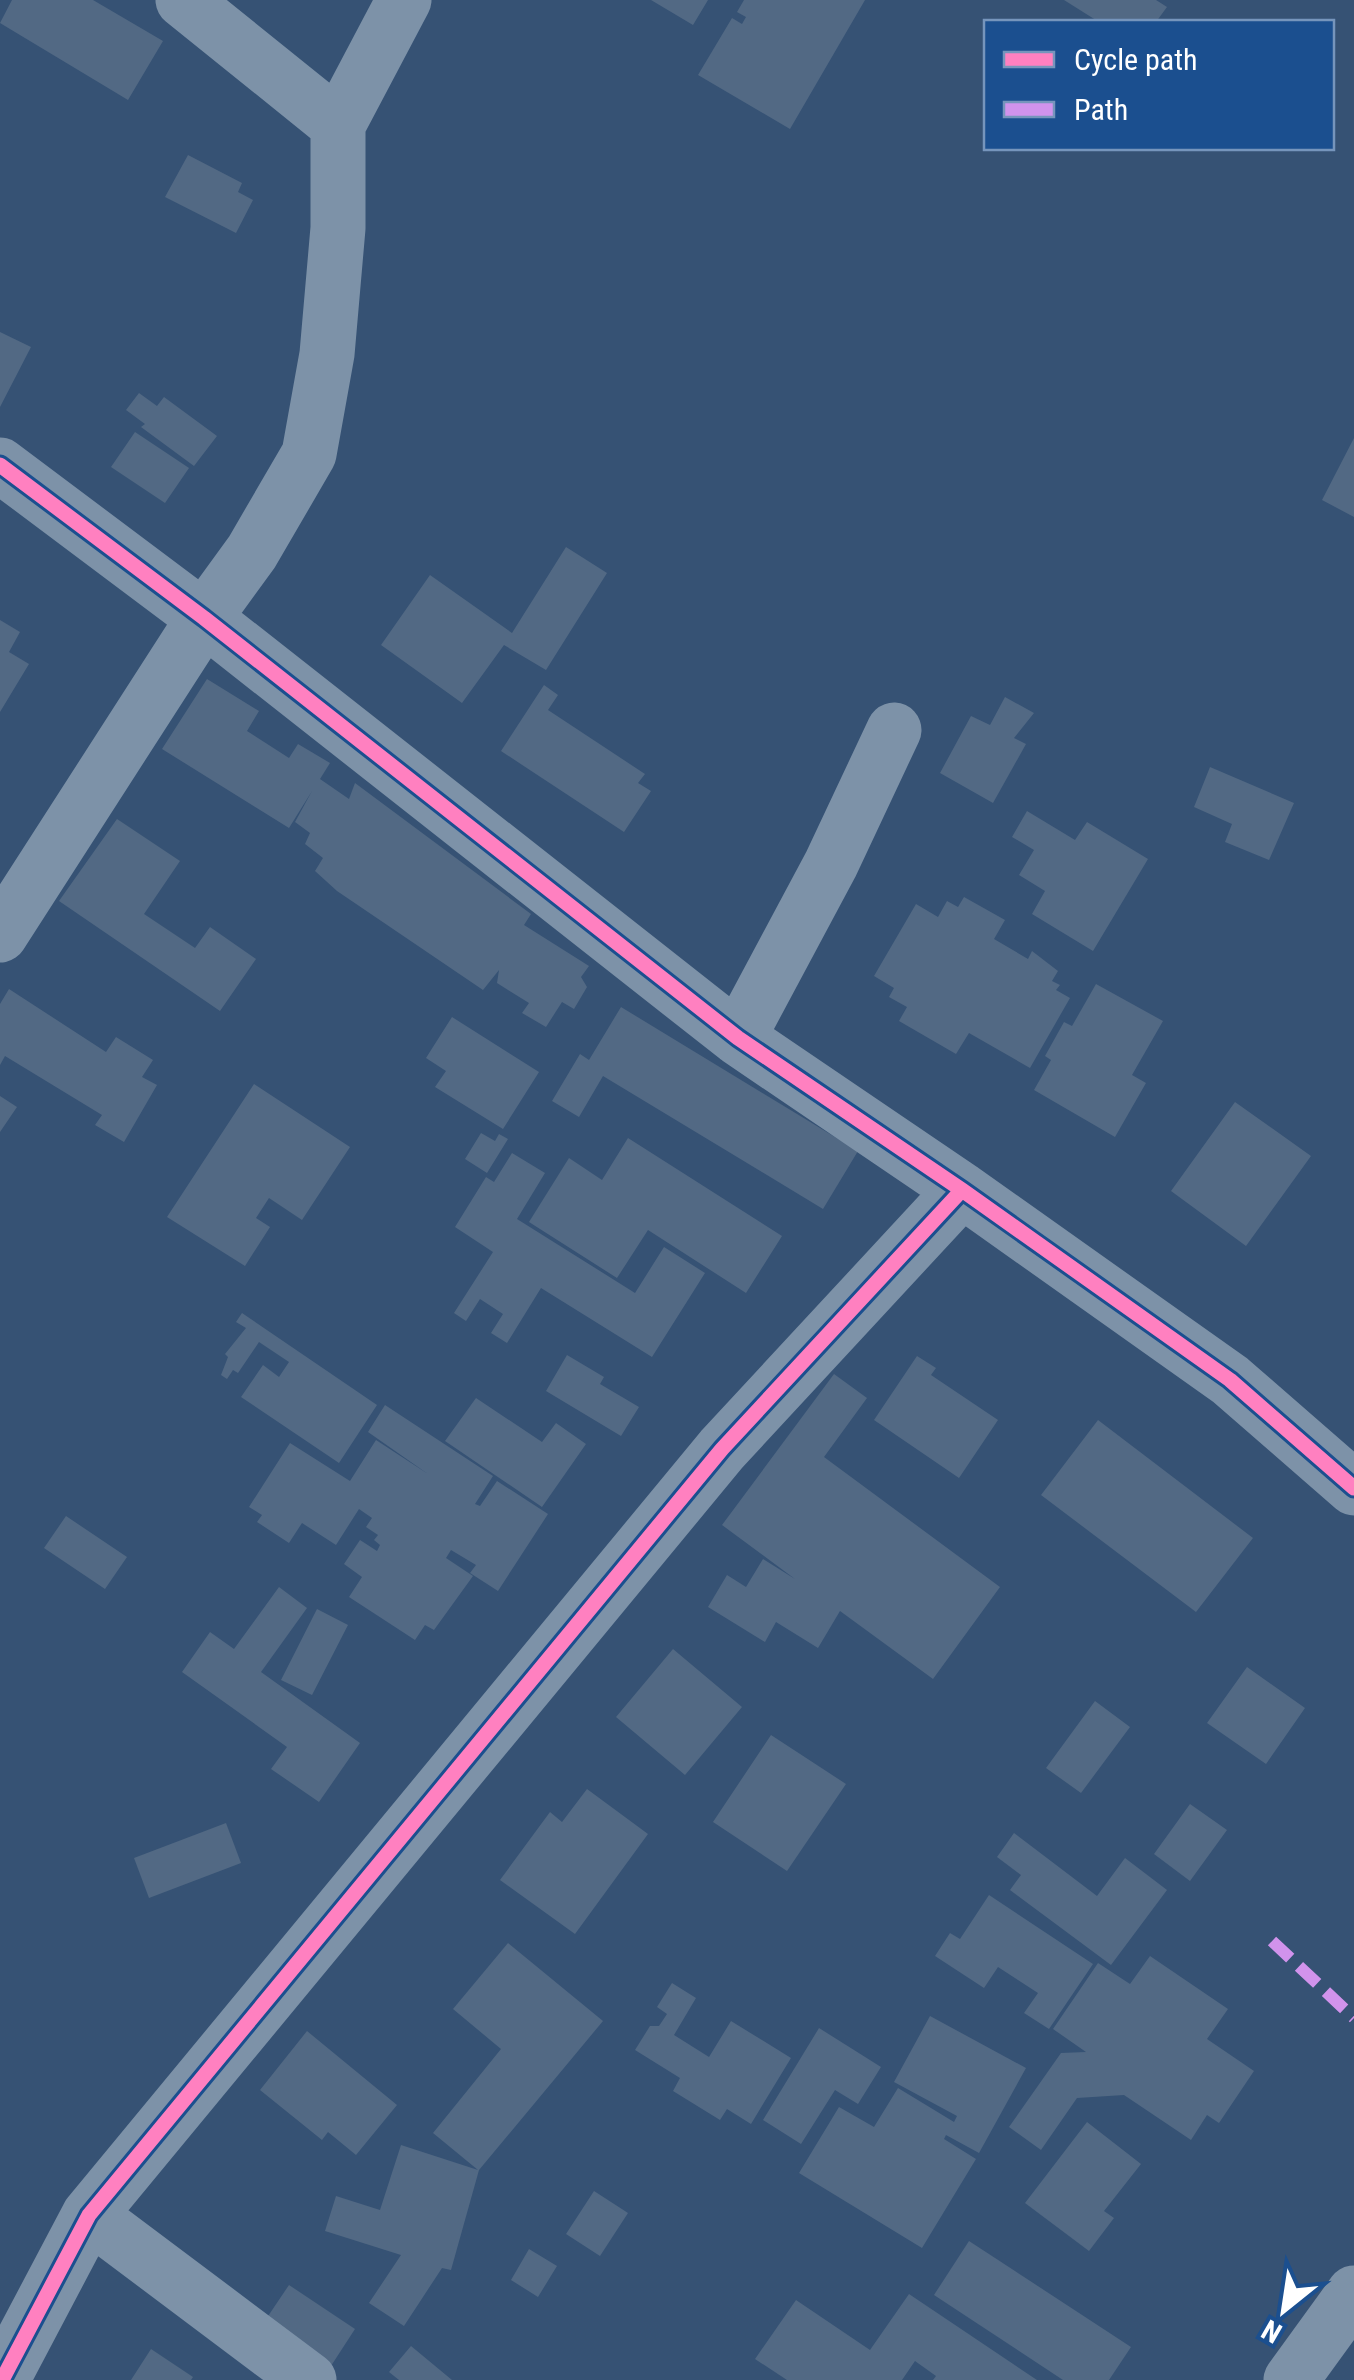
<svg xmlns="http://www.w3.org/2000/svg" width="1354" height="2380" font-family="'Roboto Condensed',sans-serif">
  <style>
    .building { fill: #526984 }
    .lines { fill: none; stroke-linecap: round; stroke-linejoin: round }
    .minor { stroke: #7d92a8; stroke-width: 55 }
    .tertiary { stroke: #7d92a8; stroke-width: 55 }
    .quiet { stroke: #d193ec; stroke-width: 12; stroke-dasharray: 25 12; stroke-linecap: butt }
    .cycleway-casing { stroke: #1b4f8f; stroke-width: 21 }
    .cycleway { stroke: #ff80c0; stroke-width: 15 }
  </style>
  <rect width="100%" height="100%" fill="#365274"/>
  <path class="building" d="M 12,0 L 93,0 L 163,41 L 128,100 L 0,23 Z
    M 651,0 L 708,0 L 693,25 Z
    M 744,0 L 865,0 L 790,129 L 698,75 L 732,18 L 742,24 L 746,17 L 737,12 Z
    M 1064,0 L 1156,0 L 1167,7 L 1156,22 L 1099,22 Z
    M 188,155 L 242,183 L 238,192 L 253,200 L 236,233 L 165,197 Z
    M 0,332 L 31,347 L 0,407 Z
    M 139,393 L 157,406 L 164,397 L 217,436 L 194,466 L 141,427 L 145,424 L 126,410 Z
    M 135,432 L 189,468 L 165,503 L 111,467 Z
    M 1354,438 L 1354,517 L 1322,500 Z
    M 566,547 L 607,573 L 546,670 L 504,645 L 462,703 L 381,645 L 430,575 L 512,633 Z
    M 0,620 L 20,632 L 9,652 L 29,664 L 0,712 Z
    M 207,679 L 259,711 L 247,731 L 289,758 L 298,744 L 330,763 L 320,779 L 349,799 L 355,783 L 531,914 L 524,925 L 589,966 L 581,977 L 587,987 L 574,1009 L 562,1002 L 546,1027 L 522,1013 L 529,1003 L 497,983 L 499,970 L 483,990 L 337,891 L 315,871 L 323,858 L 305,844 L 310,833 L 295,822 L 312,791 L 289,828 L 162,749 Z
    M 544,685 L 558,695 L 548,710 L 645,774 L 638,783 L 651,791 L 624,832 L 501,751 Z
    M 1005,697 L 1034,713 L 1014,738 L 1026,744 L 993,803 L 940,773 L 971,716 L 990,725 Z
    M 1210,767 L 1294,803 L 1269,860 L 1225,842 L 1232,824 L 1194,807 Z
    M 1027,811 L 1075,840 L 1087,822 L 1148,859 L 1093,951 L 1032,914 L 1045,891 L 1019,875 L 1034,850 L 1012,837 Z
    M 117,819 L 180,861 L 144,914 L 195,948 L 210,927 L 256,959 L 220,1011 L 59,901 Z
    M 964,897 L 1005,920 L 994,939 L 1028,959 L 1032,951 L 1058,971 L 1052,981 L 1060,985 L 1056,990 L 1070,998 L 1030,1068 L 969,1033 L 956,1054 L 899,1021 L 907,1007 L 889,997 L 894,988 L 874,976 L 916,904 L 938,917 L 947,901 L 958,907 Z
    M 1096,984 L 1163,1021 L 1132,1075 L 1146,1083 L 1115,1137 L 1034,1090 L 1051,1060 L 1045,1056 L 1064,1022 L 1072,1026 Z
    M 9,989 L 106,1052 L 116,1037 L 153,1060 L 142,1077 L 157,1085 L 124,1142 L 95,1125 L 102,1115 L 5,1056 L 0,1065 L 0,1004 Z
    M 621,1007 L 858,1151 L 823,1209 L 603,1076 L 579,1117 L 552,1101 L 580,1054 L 589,1060 Z
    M 452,1017 L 539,1072 L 503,1129 L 435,1087 L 446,1071 L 426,1058 Z
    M 254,1084 L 350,1147 L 302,1220 L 269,1198 L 256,1218 L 270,1227 L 245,1266 L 167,1217 Z
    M 0,1096 L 17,1107 L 0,1132 Z
    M 1235,1102 L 1311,1156 L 1246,1246 L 1171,1191 Z
    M 481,1133 L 495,1141 L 499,1134 L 508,1139 L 487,1173 L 465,1159 Z
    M 628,1138 L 782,1236 L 746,1293 L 648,1230 L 617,1278 L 529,1222 L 569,1158 L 602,1180 Z
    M 512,1153 L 545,1173 L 517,1219 L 635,1293 L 664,1247 L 705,1273 L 652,1357 L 541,1288 L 507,1343 L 491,1333 L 503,1314 L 480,1299 L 466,1321 L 454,1313 L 493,1252 L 455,1227 L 486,1177 L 494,1182 Z
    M 242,1313 L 377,1405 L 339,1463 L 241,1397 L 263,1365 L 279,1377 L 289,1362 L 259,1342 L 238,1373 L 233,1370 L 227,1379 L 221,1375 L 228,1357 L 225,1354 L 246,1328 L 236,1322 Z
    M 567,1355 L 604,1377 L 600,1384 L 639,1407 L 621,1436 L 546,1391 Z
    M 917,1356 L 936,1368 L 931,1375 L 998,1420 L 959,1478 L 874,1420 Z
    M 834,1374 L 867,1398 L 824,1457 L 1000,1587 L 933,1679 L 840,1611 L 818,1648 L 776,1622 L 765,1642 L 708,1607 L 727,1575 L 746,1587 L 763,1559 L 795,1579 L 722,1525 Z
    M 476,1398 L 542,1442 L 556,1423 L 586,1444 L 542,1507 L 445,1441 Z
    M 385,1405 L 493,1476 L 475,1504 L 480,1506 L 497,1481 L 548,1514 L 498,1591 L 470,1573 L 476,1565 L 451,1550 L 446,1558 L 473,1576 L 434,1630 L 425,1625 L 415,1640 L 349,1597 L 362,1577 L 344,1564 L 360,1540 L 377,1551 L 380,1545 L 374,1540 L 378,1535 L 366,1527 L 372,1518 L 359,1509 L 336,1545 L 302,1523 L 289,1543 L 257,1522 L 262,1515 L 249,1507 L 290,1443 L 350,1481 L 376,1440 L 428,1474 L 368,1432 Z
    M 1098,1420 L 1253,1538 L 1196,1612 L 1041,1495 Z
    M 66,1516 L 127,1557 L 105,1589 L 44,1548 Z
    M 279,1587 L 307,1608 L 261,1672 L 360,1743 L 319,1802 L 271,1769 L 287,1747 L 182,1672 L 210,1632 L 234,1649 Z
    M 317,1609 L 348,1625 L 312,1695 L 281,1680 Z
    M 673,1649 L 742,1707 L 685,1775 L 616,1717 Z
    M 1247,1667 L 1305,1708 L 1266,1764 L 1207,1723 Z
    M 1095,1701 L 1130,1727 L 1081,1793 L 1046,1768 Z
    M 771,1735 L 846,1784 L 787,1871 L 713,1822 Z
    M 587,1789 L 648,1834 L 575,1934 L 500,1880 L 550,1812 L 562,1822 Z
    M 1190,1804 L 1227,1830 L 1190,1881 L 1154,1854 Z
    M 226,1823 L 241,1863 L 149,1898 L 134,1858 Z
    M 1014,1833 L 1097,1896 L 1125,1858 L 1167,1890 L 1111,1965 L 1010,1890 L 1021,1875 L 997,1857 Z
    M 989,1895 L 1093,1964 L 1049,2029 L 1024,2013 L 1038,1993 L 998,1967 L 984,1988 L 935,1956 L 950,1933 L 960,1939 Z
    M 508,1943 L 603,2021 L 479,2170 L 451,2270 L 442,2268 L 404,2326 L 369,2303 L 401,2255 L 325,2231 L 336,2196 L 380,2210 L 401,2145 L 478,2170 L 433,2133 L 501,2049 L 453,2009 Z
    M 1150,1956 L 1228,2009 L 1207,2039 L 1254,2071 L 1219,2123 L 1207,2115 L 1191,2140 L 1124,2095 L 1077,2098 L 1041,2150 L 1009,2127 L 1061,2053 L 1086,2052 L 1053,2029 L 1098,1963 L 1130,1984 Z
    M 672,1983 L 696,1998 L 674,2035 L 709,2057 L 731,2021 L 791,2058 L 751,2124 L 727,2109 L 720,2120 L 673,2091 L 680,2078 L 635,2050 L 650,2026 L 659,2026 L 667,2014 L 657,2007 Z
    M 930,2016 L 1026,2068 L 979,2153 L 946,2135 L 944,2139 L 976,2159 L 922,2248 L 799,2173 L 839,2107 L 874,2127 L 898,2088 L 954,2122 L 957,2116 L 894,2082 Z
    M 819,2028 L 881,2067 L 858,2104 L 835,2090 L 801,2144 L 763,2120 Z
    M 307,2031 L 397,2105 L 356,2155 L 328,2132 L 322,2140 L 260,2090 Z
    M 1087,2122 L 1141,2164 L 1104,2211 L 1114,2218 L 1089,2251 L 1025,2203 Z
    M 594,2191 L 628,2213 L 600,2256 L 566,2234 Z
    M 969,2241 L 1131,2347 L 1109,2380 L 1063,2380 L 934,2295 Z
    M 529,2249 L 557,2266 L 538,2297 L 511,2280 Z
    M 289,2285 L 355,2329 L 329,2369 L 262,2325 Z
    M 909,2294 L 1037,2380 L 933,2380 L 936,2376 L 915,2361 L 902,2380 L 787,2380 L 755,2359 L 796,2300 L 870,2350 Z
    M 411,2346 L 452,2380 L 399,2380 L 389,2372 Z
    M 151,2349 L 193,2377 L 191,2380 L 131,2380 Z"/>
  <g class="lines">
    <path class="minor" d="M 183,0 L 338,125
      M 0,465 L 204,618 L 738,1038 L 962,1190 L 1230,1380 L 1354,1488
      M 0,935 L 204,618 L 252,552 L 309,454 L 327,354 L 338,228 L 338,125 L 404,0
      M 738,1038 L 831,864 L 894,730
      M 89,2215 L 309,2380
      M 2,2380 L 89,2215 L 722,1449 L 962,1190"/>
    <path class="tertiary" d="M 1291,2380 L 1354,2293"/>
    <path class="quiet" d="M 1272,1941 L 1354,2018"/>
    <g class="cycleway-casing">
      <path id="cycleway" d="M 0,465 L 204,618 L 738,1038 L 962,1190 L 1230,1380 L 1354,1488
        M 2,2380 L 89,2215 L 722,1449 L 962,1190"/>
    </g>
    <use href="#cycleway" class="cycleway"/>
  </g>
  <rect x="984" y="20" width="350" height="130" fill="#1b4f8f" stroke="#7695bc" stroke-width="2.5"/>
  <rect x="1004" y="52" width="50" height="15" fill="#ff80c0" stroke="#7695bc" stroke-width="2.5"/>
  <text x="1074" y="70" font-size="30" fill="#ffffff">Cycle path</text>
  <rect x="1004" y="102" width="50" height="15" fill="#d193ec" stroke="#7695bc" stroke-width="2.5"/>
  <text x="1074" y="120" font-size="30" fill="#ffffff">Path</text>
  <g transform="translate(1284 2310) rotate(210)" stroke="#1b4f8f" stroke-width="8" paint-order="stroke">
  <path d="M0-8L18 38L0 25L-18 38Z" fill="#ffffff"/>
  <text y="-15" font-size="28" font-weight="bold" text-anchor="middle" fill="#ffffff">N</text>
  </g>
</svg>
